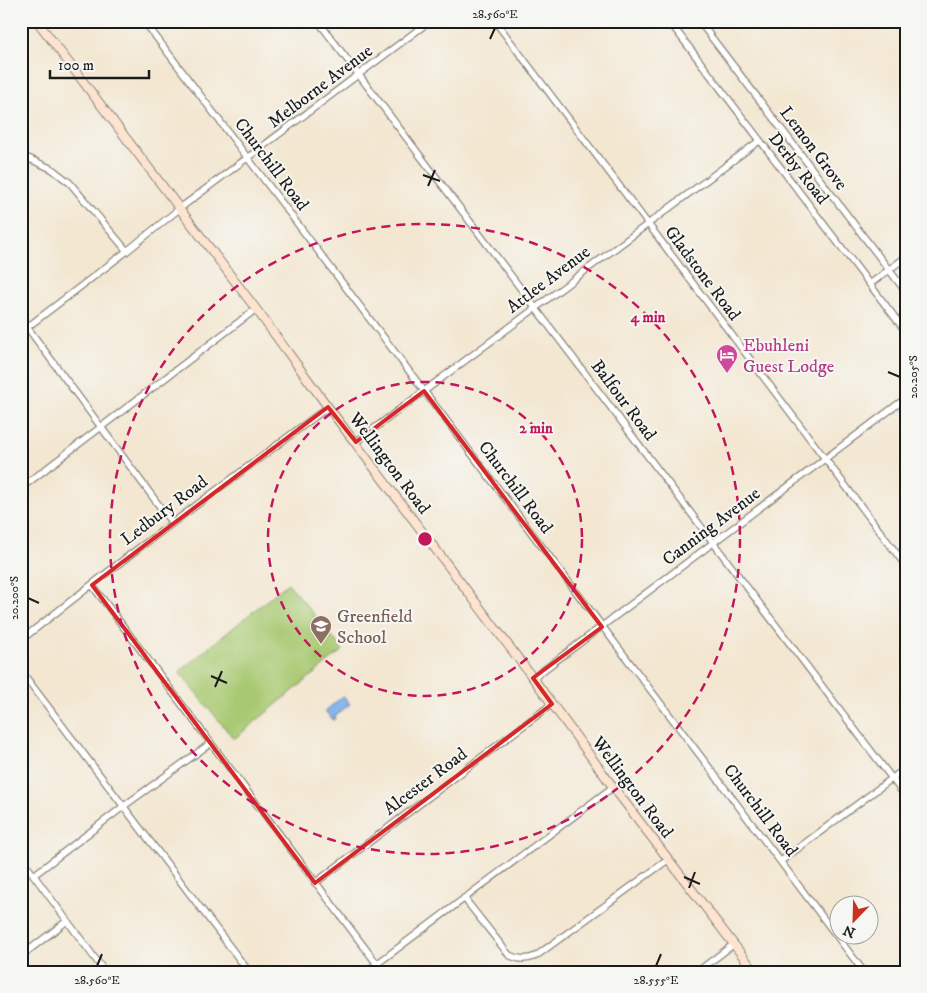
<svg xmlns="http://www.w3.org/2000/svg" width="927" height="993" font-family="'IM FELL DW Pica',serif">
  <style>
    .green { fill: #a8c971; stroke: #627246 }
    .water { fill: #7bb1ea; stroke: #4c6683 }
    .lines { fill: none; stroke-linecap: round; stroke-linejoin: round }
    .street-casing { stroke: #888277; stroke-width: 8 }
    .secondary-casing { stroke: #888277; stroke-width: 10 }
    .street { stroke: #fff; stroke-width: 5.5 }
    .secondary { stroke: #fde4d1; stroke-width: 8 }
    .marked { fill: none; stroke: #d62828; stroke-width: 4; stroke-linejoin: round }
    .ticks { fill: none; stroke: #1c1c1c; stroke-width: 2 }
    .ring { fill: none; stroke: #c2185b; stroke-width: 2.5; stroke-dasharray: 9 6 }
    .labels { text-anchor: middle; stroke-width: 4; stroke-linejoin: round; paint-order: stroke }
    .street-label { font-size: 18px; fill: #1c1c1c; stroke: #f6f6f2 }
    .hotel-label { font-size: 18px; fill: #b23c85; stroke: #f6f6f2; text-anchor: start }
    .education-label { font-size: 18px; fill: #785e54; stroke: #f6f6f2; text-anchor: start }
    .centre { fill: #c2185b; stroke: #f6f6f2; stroke-width: 2.5 }
    .ring-label { font-size: 15px; text-anchor: middle; font-weight: bold; fill: #c2185b; stroke: #f6f6f2; stroke-width: 4; stroke-linejoin: round; paint-order: stroke }
    .neatline { fill: none; stroke: #1c1c1c; stroke-width: 2 }
    .ticks-label { font-size: 12px; text-anchor: middle; fill: #1c1c1c }
  </style>
  <rect width="100%" height="100%" fill="#f6f6f2"/>
  <filter id="ink" filterUnits="userSpaceOnUse"><feTurbulence type="fractalNoise" baseFrequency=".02" numOctaves="2"/><feDisplacementMap in="SourceGraphic" scale="10" xChannelSelector="R" yChannelSelector="G"/><feConvolveMatrix kernelMatrix="1 2 1 2 8 2 1 2 1" color-interpolation-filters="sRGB"/></filter>
  <filter id="wash" filterUnits="userSpaceOnUse"><feTurbulence type="fractalNoise" baseFrequency=".0096" numOctaves="4" result="noise"/><feDisplacementMap in="SourceGraphic" scale="20" xChannelSelector="R" yChannelSelector="G"/><feGaussianBlur stdDeviation="1.12" result="paint"/><feColorMatrix in="noise" values="0 0 0 0 0 0 0 0 0 0 0 0 0 0 0 0 0 1.4 0 .05"/><feComposite in="paint" operator="in"/></filter>
  <g filter="url(#wash)">
    <rect width="100%" height="100%" fill="#f3e7d2"/>
    <path class="green" d="M 288,583 L 343,650 L 234,739 L 179,672 Z"/>
    <path class="water" d="M 343,696 L 350,704 L 334,717 L 335,719 L 333,720 L 325,711 Z"/>
  </g>
  <g filter="url(#ink)">
    <g class="lines">
      <g class="street-casing">
        <path id="street" d="M 144,21 L 864,972
          M 318,21 L 906,797
          M 495,21 L 906,566
          M 669,21 L 906,332
          M 699,21 L 906,292
          M 21,155 L 52,169 L 70,183 L 127,251
          M 21,166 L 30,159
          M 870,284 L 906,257
          M 27,327 L 172,523
          M 21,332 L 127,251 L 179,209 L 430,21
          M 356,442 L 759,141
          M 21,488 L 256,309
          M 92,585 L 383,972
          M 21,640 L 131,554 L 328,407
          M 21,671 L 249,972
          M 533,678 L 906,398
          M 21,858 L 105,972
          M 781,861 L 906,768
          M 34,875 L 124,806 L 211,743
          M 315,883 L 552,704
          M 464,898 L 509,955 C 518,960 527,960 536,956 L 669,859
          M 21,956 L 67,921
          M 366,972 L 613,787
          M 697,972 L 734,944"/>
      </g>
      <g class="secondary-casing">
        <path id="secondary" d="M 37,21 L 256,309 L 328,407 L 533,678 L 613,787 L 755,972"/>
      </g>
      <use href="#street" class="street"/>
      <use href="#secondary" class="secondary"/>
    </g>
  </g>
  <path class="marked" d="M 424,391 L 602,627 L 533,678 L 552,704 L 315,883 L 92,585 L 328,407 L 356,442 Z"/>
  <path class="ticks" d="M 490,39 L 495,28M 423,175 L 440,181M 428,186 L 435,170M 888,372 L 900,377M 28,598 L 39,603M 211,676 L 227,683M 215,687 L 222,671M 684,877 L 700,884M 689,888 L 695,872M 97,966 L 102,954M 656,966 L 661,954"/>
  <g class="ring">
    <circle cx="425" cy="539" r="157"/>
    <circle cx="425" cy="539" r="315"/>
  </g>
  <defs>
    <g id="hotel-pin" transform="scale(1.125)"><path d="M0 17L-7.5 6A9.5 9.5 0 1 1 7.5 6Z" fill="#d1479c" stroke="#f6f6f2"/><path d="M-6-4.5h1.5V1H6V5H4.5V3h-9V5H-6ZM-4 0a1.8 1.8 0 1 1 3.6 0ZM.5 0V-2.5h3Q6-2.5 6 0Z" fill="#fff"/></g>
    <g id="school-pin" transform="scale(1.125)"><path d="M0 17L-7.5 6A9.5 9.5 0 1 1 7.5 6Z" fill="#8d6e63" stroke="#f6f6f2"/><path d="M0-5L7-2L0 1L-7-2ZM-4 1L0 2.5L4 1V4Q0 6-4 4Z" fill="#fff"/></g>
  </defs>
  <g fill-rule="evenodd">
    <use href="#hotel-pin" x="727" y="355"/>
    <use href="#school-pin" x="321" y="626"/>
  </g>
  <g class="labels">
    <g class="street-label">
      <text transform="translate(320 86) rotate(-37)" y="6">Melborne Avenue</text>
      <text transform="translate(814 148) rotate(53)" y="6">Lemon Grove</text>
      <text transform="translate(272 164) rotate(53)" y="6">Churchill Road</text>
      <text transform="translate(799 168) rotate(52)" y="6">Derby Road</text>
      <text transform="translate(703 273) rotate(53)" y="6">Gladstone Road</text>
      <text transform="translate(548 279) rotate(-37)" y="6">Attlee Avenue</text>
      <text transform="translate(624 400) rotate(53)" y="6">Balfour Road</text>
      <text transform="translate(390 463) rotate(53)" y="6">Wellington Road</text>
      <text transform="translate(516 487) rotate(53)" y="6">Churchill Road</text>
      <text transform="translate(164 510) rotate(-37)" y="6">Ledbury Road</text>
      <text transform="translate(711 526) rotate(-37)" y="6">Canning Avenue</text>
      <text transform="translate(425 781) rotate(-37)" y="6">Alcester Road</text>
      <text transform="translate(633 787) rotate(53)" y="6">Wellington Road</text>
      <text transform="translate(761 810) rotate(53)" y="6">Churchill Road</text>
    </g>
    <g class="hotel-label">
      <text x="743" y="351">Ebuhleni<tspan x="743" dy="21">Guest Lodge</tspan></text>
    </g>
    <g class="education-label">
      <text x="337" y="622">Greenfield<tspan x="337" dy="21">School</tspan></text>
    </g>
  </g>
  <circle cx="425" cy="539" r="8" class="centre"/>
  <g class="ring-label">
    <text x="648" y="322">4 min</text>
    <text x="536" y="433">2 min</text>
  </g>
  <rect width="927" height="993" fill="none" stroke="#f6f6f2" stroke-width="55"/>
  <g transform="translate(854 920) rotate(203)"><circle r="24" fill="#f6f6f2" stroke="#9f9f9c"/>
  <path d="M0-4L9 19L0 12L-9 19Z" fill="#c8321e"/>
  <text y="-8" font-size="14" font-weight="bold" text-anchor="middle" fill="#1c1c1c">N</text>
  </g>
  <path d="M50 70v8h99v-8" fill="none" stroke="#1c1c1c" stroke-width="2.5"/>
  <text x="58" y="70" font-size="15" fill="#1c1c1c" stroke="#f6f6f2" stroke-width="4" paint-order="stroke">100 m</text>
  <rect x="28" y="28" width="872" height="938" class="neatline"/>
  <g class="ticks-label">
    <text x="495" y="18">28.560°E</text>
    <text transform="translate(913 377) rotate(-90)" y="4">20.205°S</text>
    <text transform="translate(14 598) rotate(-90)" y="4">20.200°S</text>
    <text x="97" y="984">28.560°E</text>
    <text x="656" y="984">28.555°E</text>
  </g>
</svg>
